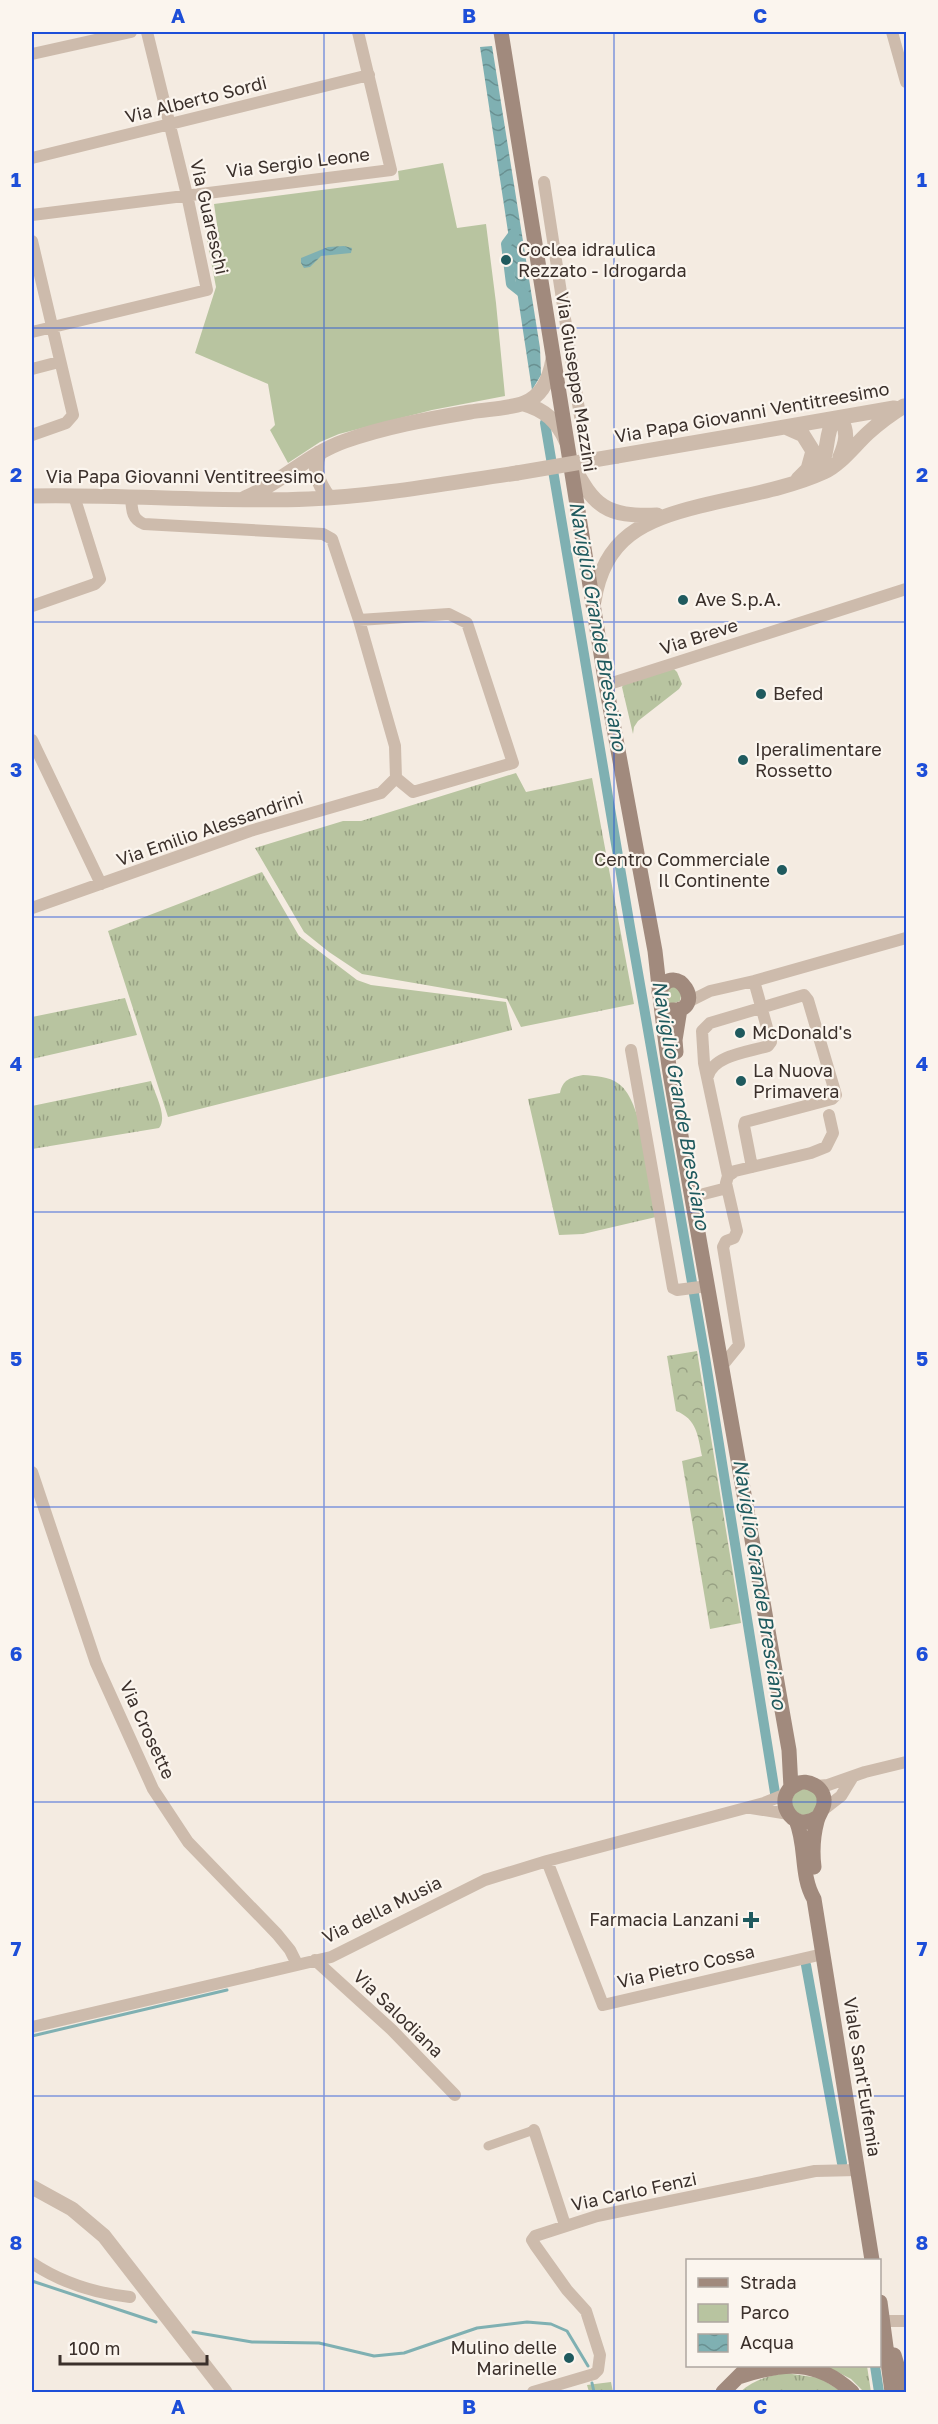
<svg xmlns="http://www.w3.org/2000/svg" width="938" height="2424" font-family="'Golos Text',sans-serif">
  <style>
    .grass { fill: url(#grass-tufts) }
    .forest { fill: url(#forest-crowns) }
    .green { fill: #b8c4a0 }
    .water { fill: url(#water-waves) }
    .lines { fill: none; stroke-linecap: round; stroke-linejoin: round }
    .stream { stroke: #7fb0b2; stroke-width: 3 }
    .canal { stroke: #7fb0b2; stroke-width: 10 }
    .pedestrian { stroke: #cdbbac; stroke-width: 9 }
    .minor { stroke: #cdbbac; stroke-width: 12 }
    .tertiary { stroke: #cdbbac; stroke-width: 15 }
    .secondary { stroke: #a18a7d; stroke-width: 15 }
    .tertiary-bridge { stroke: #cdbbac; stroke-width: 15 }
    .grid { fill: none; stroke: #1d4ed8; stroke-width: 1.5; stroke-opacity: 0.55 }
    .poi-dot { fill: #1f5a5e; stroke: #fbf5ee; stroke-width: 2 }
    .labels { text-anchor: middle; stroke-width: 4.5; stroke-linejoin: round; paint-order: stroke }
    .street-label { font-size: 18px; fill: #3b302b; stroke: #fbf5ee }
    .poi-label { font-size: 18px; fill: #3b302b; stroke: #fbf5ee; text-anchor: start }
    .water-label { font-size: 20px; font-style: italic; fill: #1f5a5e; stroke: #fbf5ee }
    .neatline { fill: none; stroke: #1d4ed8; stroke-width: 2 }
    .grid-label { font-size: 20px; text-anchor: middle; font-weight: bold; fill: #1d4ed8 }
  </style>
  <defs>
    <pattern id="grass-tufts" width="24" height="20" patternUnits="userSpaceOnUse" patternTransform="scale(1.5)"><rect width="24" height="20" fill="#b8c4a0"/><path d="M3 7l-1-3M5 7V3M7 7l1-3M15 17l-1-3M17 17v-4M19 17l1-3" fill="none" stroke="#97a083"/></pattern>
    <pattern id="forest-crowns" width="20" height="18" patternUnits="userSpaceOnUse" patternTransform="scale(1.5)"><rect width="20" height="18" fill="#b8c4a0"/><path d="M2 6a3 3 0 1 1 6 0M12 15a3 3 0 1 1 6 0" fill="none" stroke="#97a083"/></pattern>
    <pattern id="water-waves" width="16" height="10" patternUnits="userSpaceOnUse" patternTransform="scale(1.5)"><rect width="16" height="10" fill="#7fb0b2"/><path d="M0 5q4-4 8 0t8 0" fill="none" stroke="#699091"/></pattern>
  </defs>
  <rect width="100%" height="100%" fill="#f4ebe1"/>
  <path class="grass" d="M 674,669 L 677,672 L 682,684 L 679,689 L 638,721 L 634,727 L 633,734 L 622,687 L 624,684 Z
    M 516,773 L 526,792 L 592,778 L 634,1004 L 521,1027 L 507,999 L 362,974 L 329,952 L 304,932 L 255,848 L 343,821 L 361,821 Z
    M 262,872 L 299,936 L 357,980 L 371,985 L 506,1002 L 512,1030 L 168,1117 L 108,931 Z
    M 674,986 L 682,990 L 680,1001 L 671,1004 L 668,1002 L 666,991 Z
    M 125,998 L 137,1035 L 32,1059 L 32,1017 Z
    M 583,1075 C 596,1076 608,1076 619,1084 C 644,1102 650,1186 656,1217 L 583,1234 L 559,1235 L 528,1099 L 560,1093 C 563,1079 570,1078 583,1075 Z
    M 151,1081 C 155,1094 168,1117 159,1128 L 32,1149 L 32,1106 Z
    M 826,2366 L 867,2366 L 871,2392 L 864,2392 L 851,2379 Z
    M 785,2373 L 820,2378 L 842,2392 L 740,2392 C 754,2380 767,2376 785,2373 Z
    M 611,2382 L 613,2392 L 589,2392 L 587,2385 Z"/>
  <path class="forest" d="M 697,1351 L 741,1623 L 710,1629 L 682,1461 L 702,1456 C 698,1436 697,1419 676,1411 L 667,1356 Z"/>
  <path class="green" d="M 443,163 L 457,228 L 486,224 L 496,303 L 505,396 L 432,410 L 339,434 L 320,442 L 288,463 L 270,430 L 275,425 L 268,384 L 195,353 L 216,287 L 207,240 L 219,238 L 214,204 L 399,180 L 398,171 Z
    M792 1802a13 13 0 1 1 26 0a13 13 0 1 1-26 0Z"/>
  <path class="water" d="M 492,46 L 540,348 L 541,375 L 532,390 L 480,47 Z
    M 344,246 L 352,248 L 351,253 L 321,256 L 310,267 L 304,268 L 301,263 L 301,258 L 328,247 Z"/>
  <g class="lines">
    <path class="stream" d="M 32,2036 L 227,1990
      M 32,2281 L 156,2322
      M 193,2332 L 252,2342 L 319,2343 L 374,2356 L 404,2353 L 477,2328 L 527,2322 L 551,2324 L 567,2331 L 588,2366
      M 592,2383 L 594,2392"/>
    <path class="canal" d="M 515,232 L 506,244 L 511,284 L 525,295
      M 545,423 L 630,927 L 705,1357 L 775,1793
      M 806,1965 L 842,2163
      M 875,2366 L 879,2392"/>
    <path class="pedestrian" d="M 488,2146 L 534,2130"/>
    <path class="minor" d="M 892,32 L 906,82
      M 32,54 L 131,32
      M 32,158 L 369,75
      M 544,182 L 582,429
      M 32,215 L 391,170 L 358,32
      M 32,241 L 73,415 L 66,423 L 32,435
      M 32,332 L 207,290 L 187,195 L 147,32
      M 32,369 L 59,362
      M 32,606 L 95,584 L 100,579 L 74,496
      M 359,620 L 449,614 L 467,623 L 513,763 L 413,792 L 396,778
      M 606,685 L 906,589
      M 32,740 L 101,884
      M 32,908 L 250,831 L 381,793 L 396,778 L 395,746 L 359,620 L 332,539 L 323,534 L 144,524 C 131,519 132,509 131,496
      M 686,1003 L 710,991 L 754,981 L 906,938
      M 631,1050 L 673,1288 L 677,1290 L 708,1286
      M 708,1076 C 714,1055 749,1052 768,1046 L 771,1042 L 754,981
      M 728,1176 L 704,1063 L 702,1031 L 710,1023 L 804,995 L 808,1000 L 836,1095 L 832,1099 L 745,1122 L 744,1126 L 752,1167
      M 692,1197 L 727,1188
      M 722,1366 L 739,1345 L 723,1247 L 726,1241 L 734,1238 L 737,1231 L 726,1183 L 728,1176 L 735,1171 L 811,1153 L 826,1147 L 833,1133 L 829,1115
      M 32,1472 L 96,1663 L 153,1789 L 188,1842 L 277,1934 L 290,1950 L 297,1964
      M 816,1786 L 828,1785 L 865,1772 L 906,1762
      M 751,1808 L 789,1814
      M 823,1810 L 841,1796 L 852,1778
      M 547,1861 L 603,2005 L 823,1954
      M 315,1960 L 392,2030 L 455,2095
      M 32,2027 L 331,1957 L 485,1880 L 547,1861 L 764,1803 L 786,1794
      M 534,2130 L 565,2225
      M 32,2263 C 62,2283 93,2293 130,2297
      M 883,2321 L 906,2321
      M 533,2392 L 594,2374 L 598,2370 L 600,2355 L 586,2311 L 567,2290 L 535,2245 L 532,2240 L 535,2236 L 597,2216 L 815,2171 L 857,2170"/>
    <path class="tertiary" d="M 524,404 C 545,410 557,421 566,441
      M 785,427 L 803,435 L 813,451 L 808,469 L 798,479
      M 319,453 C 313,471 318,483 329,498
      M 617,456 L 894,408
      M 840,457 C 846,443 849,432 840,418
      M 571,462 C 594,507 606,517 657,515
      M 814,474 C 831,458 823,438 834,419
      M 32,496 C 124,494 217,503 309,499 C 379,496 448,483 517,473
      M 245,498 C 281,483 308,454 345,441 C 384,427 428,419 470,412 C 487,409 508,409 524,403 C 543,396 550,377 553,359
      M 594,601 C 604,537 644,520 700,506 C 740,496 787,489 824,472 C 840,465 854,446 868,433 C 879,423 891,414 904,406
      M 32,2187 L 72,2209 L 104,2236 L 225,2392"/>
    <path class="secondary" d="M 501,32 L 606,685 L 655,951 C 660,994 664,1037 671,1079 L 789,1750 L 791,1788
      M 659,992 C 676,956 709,1012 671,1010
      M 676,1052 L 675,1040 L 680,1009
      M 796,1820 C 807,1846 800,1875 814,1899 L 872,2260
      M 814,1867 C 812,1851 813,1836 817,1821 C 819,1813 825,1808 824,1800 C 824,1794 820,1788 814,1785 C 809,1782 802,1781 797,1784 C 771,1795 791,1836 818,1817
      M 880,2302 L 892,2392
      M 894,2355 L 905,2392
      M 738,2377 C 782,2363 816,2358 852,2392
      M 723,2392 L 744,2371"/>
    <path class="tertiary-bridge" d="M 517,473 L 617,456"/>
  </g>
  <path class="grid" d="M 324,32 L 324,2392M 614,32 L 614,2392M 32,328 L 906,328M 32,622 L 906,622M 32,917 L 906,917M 32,1212 L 906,1212M 32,1507 L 906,1507M 32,1802 L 906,1802M 32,2096 L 906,2096"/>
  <g class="poi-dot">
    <circle cx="506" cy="260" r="6"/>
    <circle cx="683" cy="600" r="6"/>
    <circle cx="761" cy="694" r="6"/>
    <circle cx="743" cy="760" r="6"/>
    <circle cx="782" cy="870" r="6"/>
    <circle cx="740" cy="1033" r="6"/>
    <circle cx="741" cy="1081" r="6"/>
    <path d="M748 1911h6v6h6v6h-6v6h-6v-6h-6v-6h6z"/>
    <circle cx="569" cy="2358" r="6"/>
  </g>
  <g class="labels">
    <g class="street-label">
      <text transform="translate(196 100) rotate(-14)" y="6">Via Alberto Sordi</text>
      <text transform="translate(298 163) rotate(-7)" y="6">Via Sergio Leone</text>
      <text transform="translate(209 217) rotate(77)" y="6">Via Guareschi</text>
      <text transform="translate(576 382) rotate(81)" y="6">Via Giuseppe Mazzini</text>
      <text transform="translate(752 413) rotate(-10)" y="6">Via Papa Giovanni Ventitreesimo</text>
      <text x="185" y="483">Via Papa Giovanni Ventitreesimo</text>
      <text transform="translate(699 637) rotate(-18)" y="6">Via Breve</text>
      <text transform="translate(210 829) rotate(-19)" y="6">Via Emilio Alessandrini</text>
      <text transform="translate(147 1730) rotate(65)" y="6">Via Crosette</text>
      <text transform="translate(382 1910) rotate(-26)" y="6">Via della Musia</text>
      <text transform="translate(686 1967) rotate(-13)" y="6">Via Pietro Cossa</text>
      <text transform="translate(398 2014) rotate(44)" y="6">Via Salodiana</text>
      <text transform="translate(862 2077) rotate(81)" y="6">Viale Sant'Eufemia</text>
      <text transform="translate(634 2192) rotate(-12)" y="6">Via Carlo Fenzi</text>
    </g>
    <g class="poi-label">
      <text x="518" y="256">Coclea idraulica<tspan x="518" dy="21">Rezzato - Idrogarda</tspan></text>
      <text x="695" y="606">Ave S.p.A.</text>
      <text x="773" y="700">Befed</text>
      <text x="755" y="756">Iperalimentare<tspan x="755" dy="21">Rossetto</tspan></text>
      <text x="770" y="866" text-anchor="end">Centro Commerciale<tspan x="770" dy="21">Il Continente</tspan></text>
      <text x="752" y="1039">McDonald's</text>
      <text x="753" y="1077">La Nuova<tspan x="753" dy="21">Primavera</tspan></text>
      <text x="739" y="1926" text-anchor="end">Farmacia Lanzani</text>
      <text x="557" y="2354" text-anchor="end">Mulino delle<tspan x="557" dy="21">Marinelle</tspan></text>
    </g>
    <g class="water-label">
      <text transform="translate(598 626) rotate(80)" y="7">Naviglio Grande Bresciano</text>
      <text transform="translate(681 1105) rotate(80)" y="7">Naviglio Grande Bresciano</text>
      <text transform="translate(760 1584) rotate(81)" y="7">Naviglio Grande Bresciano</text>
    </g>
  </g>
  <rect width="938" height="2424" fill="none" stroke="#fbf5ee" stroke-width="66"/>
  <rect x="686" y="2259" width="195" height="108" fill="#fbf5ee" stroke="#aea6a0" stroke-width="1.5"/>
  <rect x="698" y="2278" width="30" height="9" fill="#a18a7d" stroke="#aea6a0" stroke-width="1.5"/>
  <text x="740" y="2289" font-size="18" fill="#3b302b">Strada</text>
  <rect x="698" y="2304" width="30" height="18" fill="#b8c4a0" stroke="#aea6a0" stroke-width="1.5"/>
  <text x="740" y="2319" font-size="18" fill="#3b302b">Parco</text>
  <rect x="698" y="2334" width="30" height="18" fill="url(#water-waves)" stroke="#aea6a0" stroke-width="1.5"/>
  <text x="740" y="2349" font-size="18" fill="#3b302b">Acqua</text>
  <path d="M60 2355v9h147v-9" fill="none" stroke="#3b302b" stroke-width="3"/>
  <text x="69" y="2355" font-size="18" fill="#3b302b" stroke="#fbf5ee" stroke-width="4.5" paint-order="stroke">100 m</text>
  <rect x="33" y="33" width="872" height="2358" class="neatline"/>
  <g class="grid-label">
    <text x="178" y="23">A</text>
    <text x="469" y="23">B</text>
    <text x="760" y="23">C</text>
    <text x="16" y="187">1</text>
    <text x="922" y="187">1</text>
    <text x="16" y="482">2</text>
    <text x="922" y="482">2</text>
    <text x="16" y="777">3</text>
    <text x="922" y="777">3</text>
    <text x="16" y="1071">4</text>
    <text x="922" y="1071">4</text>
    <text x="16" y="1366">5</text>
    <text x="922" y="1366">5</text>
    <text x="16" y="1661">6</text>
    <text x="922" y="1661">6</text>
    <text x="16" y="1956">7</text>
    <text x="922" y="1956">7</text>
    <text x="16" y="2250">8</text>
    <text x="922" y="2250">8</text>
    <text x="178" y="2414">A</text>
    <text x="469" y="2414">B</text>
    <text x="760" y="2414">C</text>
  </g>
</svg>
